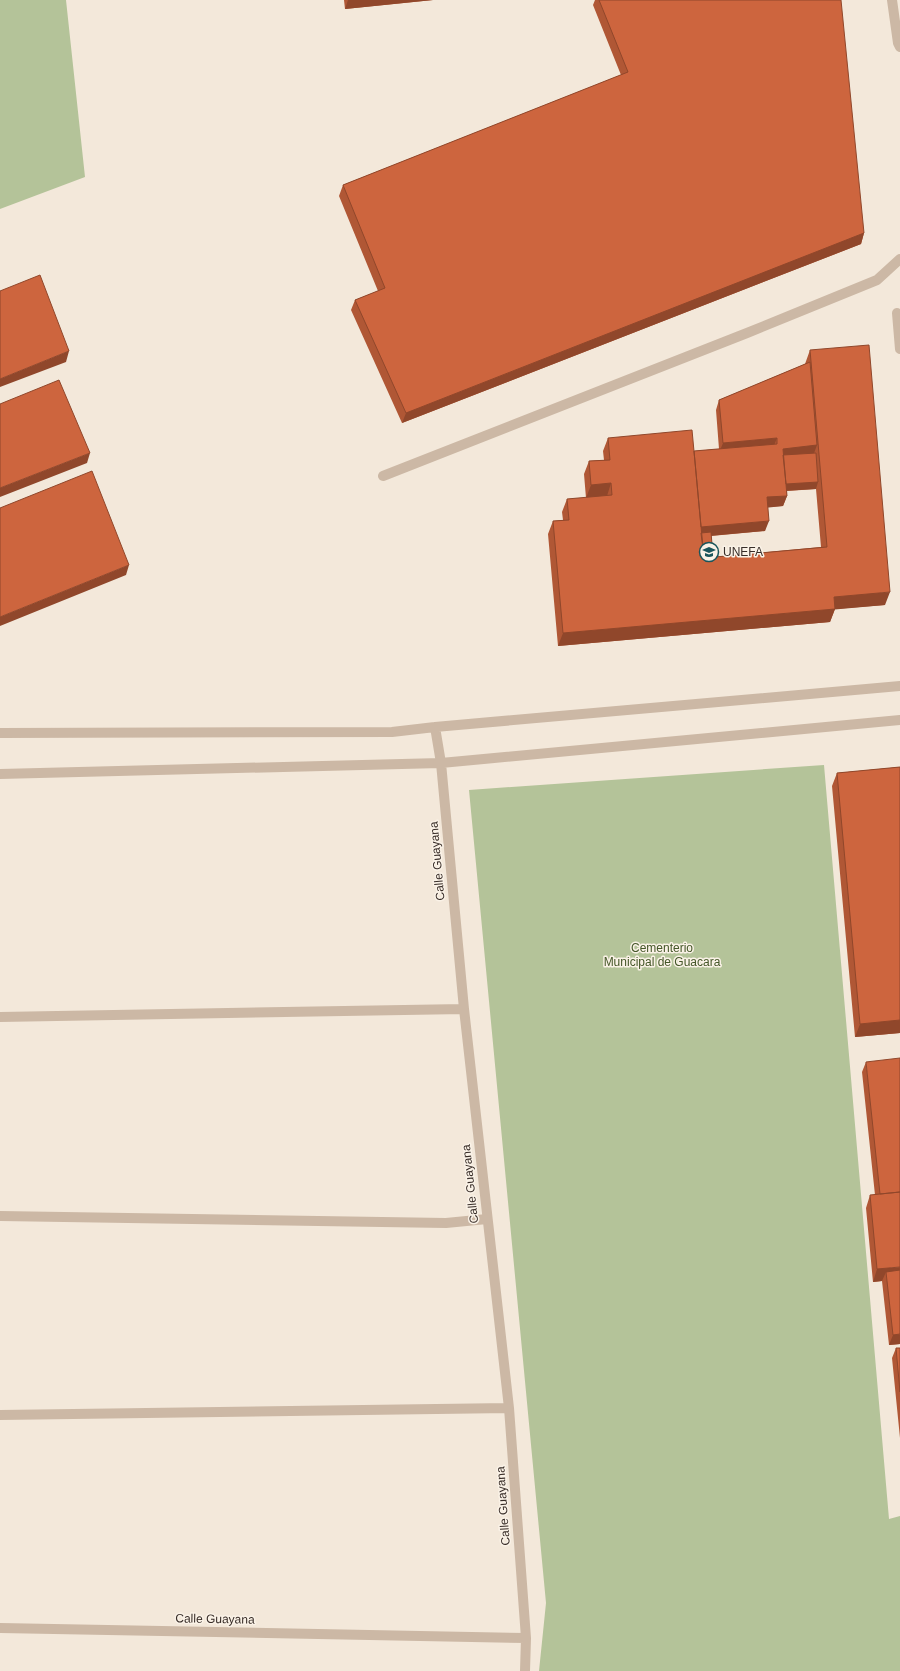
<svg xmlns="http://www.w3.org/2000/svg" width="900" height="1671" font-family="Helvetica,sans-serif">
  <style>
    .green { fill: #b4c399 }
    .lines { fill: none; stroke-linecap: round; stroke-linejoin: round }
    .minor { stroke: #ccb8a5; stroke-width: 10 }
    .wall { fill: #b05735; fill-rule: evenodd }
    .shaded-wall { fill: #90472b }
    .building { fill: #cd653e; stroke: #90472b }
    .labels { text-anchor: middle; stroke-width: 3; stroke-linejoin: round; paint-order: stroke }
    .poi-label { font-size: 12px; fill: #372c27; stroke: #faf2e7; text-anchor: start }
    .street-label { font-size: 12px; fill: #372c27; stroke: #faf2e7 }
    .park-label { font-size: 12px; fill: #455729; stroke: #faf2e7 }
  </style>
  <rect width="100%" height="100%" fill="#f3e8da"/>
  <path class="green" d="M 0,0 L 66,0 L 85,177 L 0,209 Z
    M 824,765 L 889,1519 L 900,1516 L 900,1671 L 539,1671 L 546,1603 L 469,790 Z"/>
  <g class="lines">
    <path class="minor" d="M 892,0 L 898,43 L 900,47
      M 897,313 L 900,349
      M 383,476 L 747,333 L 877,280 L 900,259
      M 435,727 L 441,763 L 464,1009 L 509,1408 L 526,1638 L 525,1671
      M 0,733 L 392,732 L 435,727 L 900,686
      M 0,774 L 441,763 L 900,720
      M 0,1017 L 464,1009
      M 0,1216 L 446,1223 L 487,1219
      M 0,1415 L 509,1408
      M 0,1628 L 526,1638"/>
  </g>
  <path class="wall" d="M 344,0 L 433,0 L 345,9 Z
    M 595,0 L 599,0 L 864,233 L 861,244 L 402,423 L 351,310 L 355,300 L 378,291 L 339,196 L 343,185 L 621,75 L 593,5 Z
    M 810,350 L 885,605 L 835,609 L 830,622 L 558,646 L 548,534 L 553,521 L 563,520 L 562,512 L 567,499 L 586,498 L 584,474 L 589,461 L 604,460 L 603,451 L 608,438 L 694,451 L 719,449 L 716,410 L 719,400 L 805,364 ZM 816,489 L 821,547 L 713,557 L 711,536 L 765,531 L 768,507 L 783,506 L 787,496 L 787,491 Z
    M 900,767 L 900,1033 L 855,1037 L 832,786 L 837,773 Z
    M 866,1062 L 900,1344 L 889,1345 L 882,1281 L 873,1282 L 866,1208 L 870,1195 L 875,1195 L 862,1072 Z
    M 896,1348 L 900,1348 L 900,1438 L 892,1358 Z"/>
  <path class="shaded-wall" d="M 348,0 L 433,0 L 345,9 Z
    M 864,233 L 861,244 L 402,423 L 406,413 Z
    M 69,351 L 66,362 L 0,387 L 0,379 Z
    M 777,438 L 773,448 L 719,453 L 723,443 Z
    M 817,445 L 813,456 L 781,459 L 783,449 Z
    M 90,453 L 87,463 L 0,497 L 0,488 Z
    M 818,482 L 816,489 L 782,491 L 785,484 Z
    M 611,483 L 607,496 L 586,498 L 591,485 Z
    M 787,496 L 783,506 L 764,508 L 767,497 Z
    M 769,521 L 765,531 L 697,537 L 699,527 Z
    M 129,565 L 126,575 L 0,626 L 0,617 Z
    M 890,592 L 885,605 L 829,610 L 834,597 Z
    M 835,609 L 830,622 L 558,646 L 563,633 Z
    M 900,1020 L 900,1033 L 855,1037 L 860,1024 Z
    M 900,1267 L 900,1279 L 886,1272 L 882,1281 L 873,1282 L 877,1269 Z
    M 900,1334 L 900,1344 L 889,1345 L 893,1335 Z"/>
  <path class="building" d="M 599,0 L 841,0 L 864,233 L 406,413 L 355,300 L 385,288 L 343,185 L 628,72 Z
    M 40,275 L 69,351 L 0,379 L 0,291 Z
    M 869,345 L 890,592 L 834,597 L 835,609 L 563,633 L 553,521 L 569,520 L 567,499 L 612,495 L 611,483 L 591,485 L 589,461 L 610,460 L 608,438 L 692,430 L 704,558 L 827,547 L 810,350 Z
    M 810,362 L 817,445 L 783,449 L 787,496 L 767,497 L 769,521 L 701,527 L 694,451 L 777,444 L 777,438 L 723,443 L 719,400 Z
    M 59,380 L 90,453 L 0,488 L 0,404 Z
    M 816,453 L 818,482 L 786,484 L 783,455 Z
    M 92,471 L 129,565 L 0,617 L 0,508 Z
    M 711,532 L 713,557 L 704,558 L 701,533 Z
    M 900,767 L 900,1020 L 860,1024 L 837,773 Z
    M 900,1058 L 900,1192 L 880,1194 L 866,1062 Z
    M 900,1192 L 900,1267 L 877,1269 L 870,1195 Z
    M 900,1270 L 900,1334 L 893,1335 L 886,1272 Z
    M 896,1348 L 900,1348 L 900,1392 Z"/>
  <defs>
    <g id="university-ring" transform="scale(1)"><circle r="9.5" fill="#faf2e7" stroke="#1a555b" stroke-width="1.5"/><path d="M0-5L7-2L0 1L-7-2ZM-4 1L0 2.5L4 1V4Q0 6-4 4Z" fill="#1a555b"/></g>
  </defs>
  <g fill-rule="evenodd">
    <use href="#university-ring" x="709" y="552"/>
  </g>
  <g class="labels">
    <g class="poi-label">
      <text x="723" y="556">UNEFA</text>
    </g>
    <g class="street-label">
      <text transform="translate(437 861) rotate(-95)" y="4">Calle Guayana</text>
      <text transform="translate(470 1184) rotate(-96)" y="4">Calle Guayana</text>
      <text transform="translate(503 1506) rotate(-94)" y="4">Calle Guayana</text>
      <text transform="translate(215 1619) rotate(1)" y="4">Calle Guayana</text>
    </g>
    <g class="park-label">
      <text x="662" y="952">Cementerio<tspan x="662" dy="14">Municipal de Guacara</tspan></text>
    </g>
  </g>
</svg>
